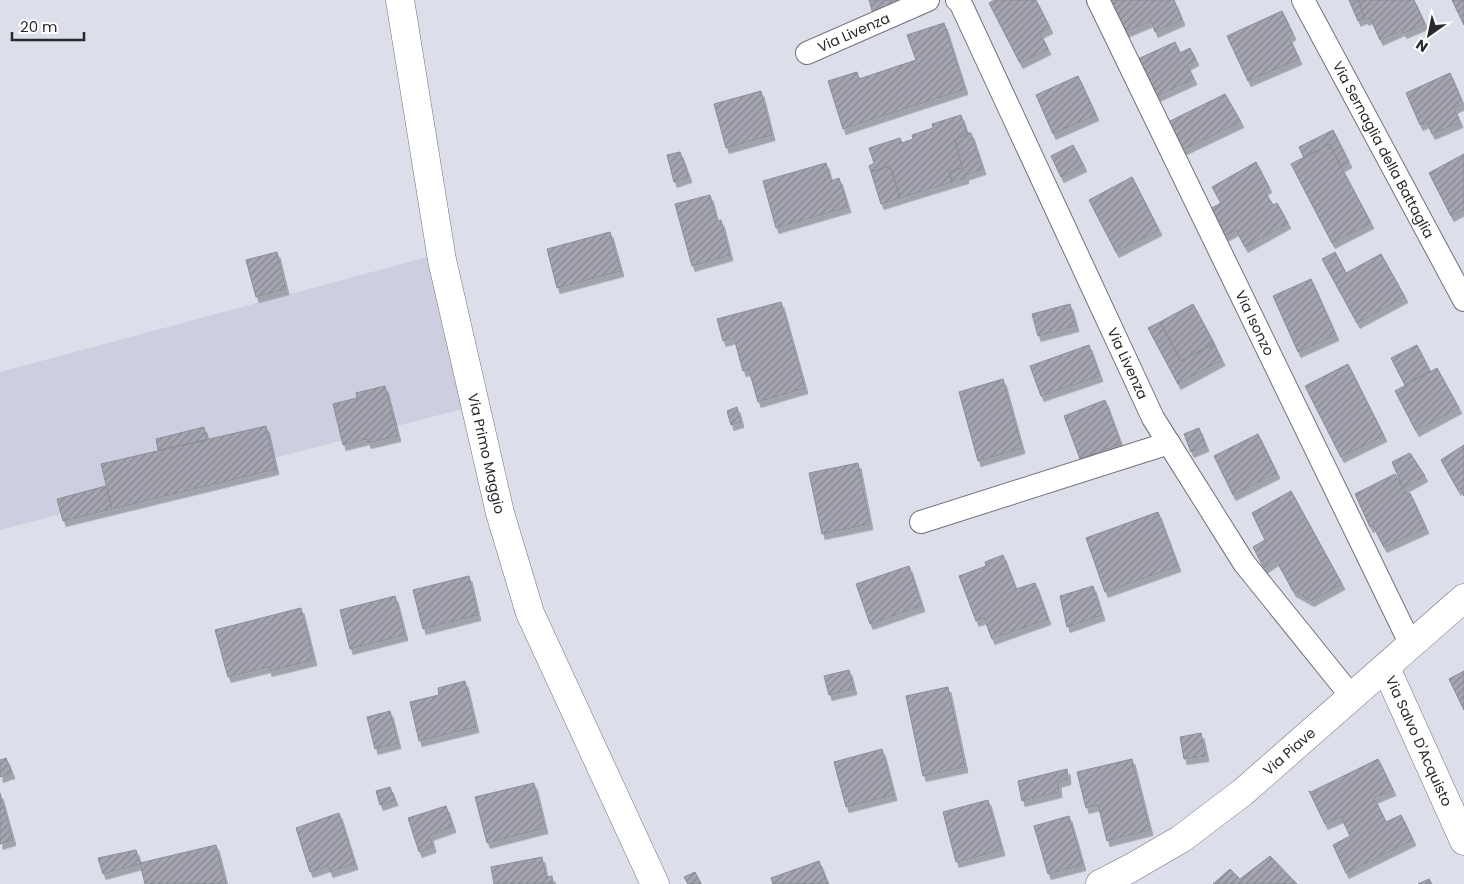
<svg xmlns="http://www.w3.org/2000/svg" width="1464" height="884" font-family="Poppins,sans-serif">
  <style>
    .built { fill: #cdcfe1 }
    .building { fill: url(#building-hatch); stroke: #8b8d97; filter: url(#shadow) }
    .lines { fill: none; stroke-linecap: round; stroke-linejoin: round }
    .street-casing { stroke: #71727c; stroke-width: 24 }
    .secondary-casing { stroke: #71727c; stroke-width: 29 }
    .street { stroke: #fff; stroke-width: 22 }
    .secondary { stroke: #fff; stroke-width: 28 }
    .labels { text-anchor: middle; stroke-width: 4; stroke-linejoin: round; paint-order: stroke }
    .street-label { font-size: 14px; fill: #28292d; stroke: #fff }
  </style>
  <defs>
    <pattern id="building-hatch" width="6" height="6" patternUnits="userSpaceOnUse" patternTransform="scale(1.25)"><rect width="6" height="6" fill="#a4a5b0"/><path d="M-1 1l2-2M0 6l6-6M5 7l2-2" fill="none" stroke="#868690"/></pattern>
    <filter id="shadow"><feDropShadow dx="3" dy="5.5" stdDeviation="0" flood-color="#0004"/></filter>
  </defs>
  <rect width="100%" height="100%" fill="#dcdeea"/>
  <path class="built" d="M 435,255 L 466,408 L 0,530 L 0,372 Z"/>
  <path class="building" d="M 869,0 L 909,0 L 873,14 Z
    M 995,0 L 1036,0 L 1050,28 L 1040,33 L 1048,49 L 1020,63 L 989,3 Z
    M 1109,0 L 1174,0 L 1182,20 L 1155,32 L 1151,21 L 1123,33 Z
    M 1349,0 L 1359,0 L 1364,18 L 1358,21 Z
    M 1359,0 L 1414,0 L 1425,24 L 1404,33 L 1402,30 L 1380,40 L 1370,18 L 1366,20 L 1364,18 Z
    M 1452,0 L 1464,0 L 1464,25 Z
    M 1282,11 L 1293,34 L 1289,37 L 1299,59 L 1248,81 L 1227,36 Z
    M 944,23 L 965,89 L 843,129 L 828,81 L 857,72 L 859,79 L 916,60 L 907,35 Z
    M 1175,42 L 1180,53 L 1190,48 L 1196,60 L 1187,65 L 1194,79 L 1155,97 L 1138,59 Z
    M 1450,73 L 1463,104 L 1454,108 L 1460,122 L 1432,134 L 1427,122 L 1420,125 L 1406,93 Z
    M 1078,76 L 1096,115 L 1053,134 L 1036,95 Z
    M 761,91 L 772,135 L 726,148 L 714,104 Z
    M 1225,94 L 1241,122 L 1180,151 L 1168,122 Z
    M 961,115 L 967,133 L 955,140 L 962,168 L 949,172 L 952,182 L 900,198 L 890,166 L 871,172 L 869,166 L 874,163 L 869,148 L 900,138 L 902,143 L 913,139 L 912,135 L 933,128 L 932,124 Z
    M 1333,130 L 1349,162 L 1341,167 L 1329,144 L 1304,158 L 1299,147 Z
    M 967,133 L 971,133 L 983,169 L 965,175 L 966,178 L 952,182 L 949,172 L 962,168 L 955,140 Z
    M 1329,144 L 1371,223 L 1332,243 L 1291,164 Z
    M 1073,145 L 1084,166 L 1061,177 L 1051,156 Z
    M 680,152 L 689,177 L 674,182 L 667,155 Z
    M 1464,154 L 1464,209 L 1451,216 L 1429,173 Z
    M 1256,162 L 1269,187 L 1264,190 L 1273,205 L 1277,203 L 1288,223 L 1245,247 L 1236,230 L 1225,236 L 1210,209 L 1221,203 L 1212,187 Z
    M 826,163 L 831,181 L 839,178 L 848,207 L 776,228 L 763,181 Z
    M 890,166 L 900,198 L 881,204 L 871,172 Z
    M 1132,177 L 1159,230 L 1116,252 L 1089,200 Z
    M 710,195 L 717,221 L 721,220 L 730,255 L 692,266 L 675,204 Z
    M 610,232 L 621,271 L 557,288 L 547,249 Z
    M 277,252 L 286,289 L 256,297 L 246,260 Z
    M 1335,252 L 1346,273 L 1381,254 L 1405,297 L 1357,323 L 1322,259 Z
    M 1311,279 L 1336,335 L 1298,352 L 1273,296 Z
    M 781,302 L 805,388 L 758,402 L 749,370 L 743,371 L 734,338 L 723,341 L 717,319 Z
    M 1070,304 L 1076,326 L 1038,336 L 1032,314 Z
    M 1193,304 L 1214,343 L 1181,361 L 1160,322 Z
    M 1160,322 L 1181,361 L 1214,344 L 1222,360 L 1178,384 L 1148,328 Z
    M 1089,345 L 1100,376 L 1041,396 L 1030,366 Z
    M 1417,345 L 1430,371 L 1405,385 L 1391,358 Z
    M 1348,364 L 1384,436 L 1341,457 L 1305,386 Z
    M 1437,368 L 1459,408 L 1416,431 L 1395,391 Z
    M 1003,379 L 1022,448 L 978,461 L 959,392 Z
    M 385,386 L 398,436 L 368,443 L 367,439 L 343,445 L 333,404 L 357,398 L 356,393 Z
    M 1105,400 L 1121,444 L 1080,459 L 1064,416 Z
    M 737,407 L 741,422 L 731,425 L 727,411 Z
    M 266,426 L 276,469 L 112,509 L 101,464 Z
    M 204,427 L 207,440 L 158,450 L 156,439 Z
    M 1199,428 L 1206,446 L 1191,452 L 1184,434 Z
    M 1258,434 L 1277,473 L 1233,495 L 1214,456 Z
    M 1464,445 L 1464,496 L 1460,488 L 1458,490 L 1441,460 Z
    M 1410,453 L 1425,476 L 1403,488 L 1392,462 Z
    M 858,463 L 870,524 L 822,534 L 809,473 Z
    M 1395,474 L 1407,494 L 1410,493 L 1426,528 L 1384,547 L 1373,526 L 1370,527 L 1355,494 Z
    M 106,486 L 112,509 L 63,521 L 57,499 Z
    M 1291,491 L 1342,584 L 1311,601 L 1293,591 L 1276,560 L 1264,568 L 1253,547 L 1265,540 L 1252,513 Z
    M 1158,512 L 1178,566 L 1105,592 L 1086,538 Z
    M 1003,555 L 1016,589 L 1035,583 L 1048,619 L 992,639 L 984,618 L 976,621 L 959,576 L 986,566 L 985,562 Z
    M 909,566 L 922,606 L 870,624 L 856,584 Z
    M 469,576 L 478,615 L 423,629 L 413,590 Z
    M 1093,586 L 1102,615 L 1067,627 L 1060,596 Z
    M 395,596 L 405,635 L 350,649 L 340,610 Z
    M 301,608 L 314,660 L 269,671 L 268,667 L 228,677 L 215,630 Z
    M 849,670 L 854,689 L 829,695 L 824,676 Z
    M 1464,671 L 1464,710 L 1449,679 Z
    M 465,681 L 476,727 L 419,741 L 410,702 L 439,695 L 438,688 Z
    M 948,687 L 965,767 L 923,776 L 906,696 Z
    M 390,711 L 398,743 L 375,749 L 367,717 Z
    M 1201,733 L 1206,756 L 1184,759 L 1180,737 Z
    M 882,749 L 894,795 L 846,807 L 834,762 Z
    M 6,758 L 12,773 L 0,777 L 0,760 Z
    M 1132,759 L 1150,830 L 1107,841 L 1098,805 L 1086,808 L 1077,772 Z
    M 1378,759 L 1393,790 L 1374,798 L 1386,822 L 1401,815 L 1413,840 L 1346,873 L 1333,845 L 1350,836 L 1341,817 L 1325,824 L 1309,791 L 1311,792 Z
    M 1067,769 L 1068,779 L 1058,782 L 1059,792 L 1022,801 L 1018,781 Z
    M 534,783 L 545,828 L 487,843 L 475,797 Z
    M 390,787 L 395,800 L 380,805 L 376,791 Z
    M 0,793 L 13,840 L 0,844 Z
    M 988,800 L 1002,850 L 956,862 L 943,812 Z
    M 446,806 L 453,827 L 430,835 L 433,847 L 419,852 L 408,818 Z
    M 339,813 L 355,864 L 330,872 L 328,866 L 310,872 L 296,828 Z
    M 1069,816 L 1083,865 L 1048,874 L 1034,826 Z
    M 216,845 L 226,884 L 145,884 L 140,863 Z
    M 136,850 L 140,864 L 103,874 L 98,858 Z
    M 1270,856 L 1297,884 L 1213,884 L 1230,869 L 1240,879 Z
    M 542,857 L 546,877 L 552,876 L 553,884 L 494,884 L 491,867 Z
    M 819,861 L 828,884 L 773,884 L 771,878 Z
    M 695,872 L 701,884 L 688,884 L 684,877 Z
    M 1429,879 L 1432,884 L 1418,884 Z"/>
  <g class="lines">
    <g class="street-casing">
      <g id="street">
        <path id="s1" d="M 957,0 L 960,2 L 1153,418 L 1244,563 L 1352,697"/>
        <path id="s2" d="M 1098,0 L 1411,645"/>
        <path id="s3" d="M 1303,0 L 1464,300"/>
        <path id="s4" d="M 807,53 L 928,0"/>
        <path d="M 921,522 L 1169,443"/>
      </g>
    </g>
    <g class="secondary-casing">
      <g id="secondary">
        <path id="s5" d="M 400,0 L 442,260 L 500,513 L 530,613 L 655,884"/>
        <path id="s6" d="M 1386,668 L 1464,841"/>
        <path id="s7" d="M 1100,884 L 1131,868 L 1181,839 L 1243,792 L 1464,598"/>
      </g>
    </g>
    <use href="#street" class="street"/>
    <use href="#secondary" class="secondary"/>
  </g>
  <g class="labels">
    <g class="street-label">
      <text dy="5" stroke="none"><textPath href="#s4" startOffset="51">Via Livenza</textPath></text>
      <text dy="5" stroke="none"><textPath href="#s3" startOffset="170">Via Sernaglia della Battaglia</textPath></text>
      <text dy="5" stroke="none"><textPath href="#s2" startOffset="359">Via Isonzo</textPath></text>
      <text dy="5" stroke="none"><textPath href="#s1" startOffset="402">Via Livenza</textPath></text>
      <text dy="5" stroke="none"><textPath href="#s5" startOffset="462">Via Primo Maggio</textPath></text>
      <text dy="5" stroke="none"><textPath href="#s6" startOffset="80">Via Salvo D'Acquisto</textPath></text>
      <text dy="5" stroke="none"><textPath href="#s7" startOffset="232">Via Piave</textPath></text>
    </g>
  </g>
  <g transform="translate(1429 35) rotate(213)" stroke="#ffffff" stroke-width="4" paint-order="stroke">
  <path d="M0-4L9 19L0 12L-9 19Z" fill="#28292d"/>
  <text y="-8" font-size="14" font-weight="bold" text-anchor="middle" fill="#28292d">N</text>
  </g>
  <path d="M12 32v8h72v-8" fill="none" stroke="#28292d" stroke-width="2.5"/>
  <text x="20" y="32" font-size="15" fill="#28292d" stroke="#ffffff" stroke-width="4" paint-order="stroke">20 m</text>
</svg>
